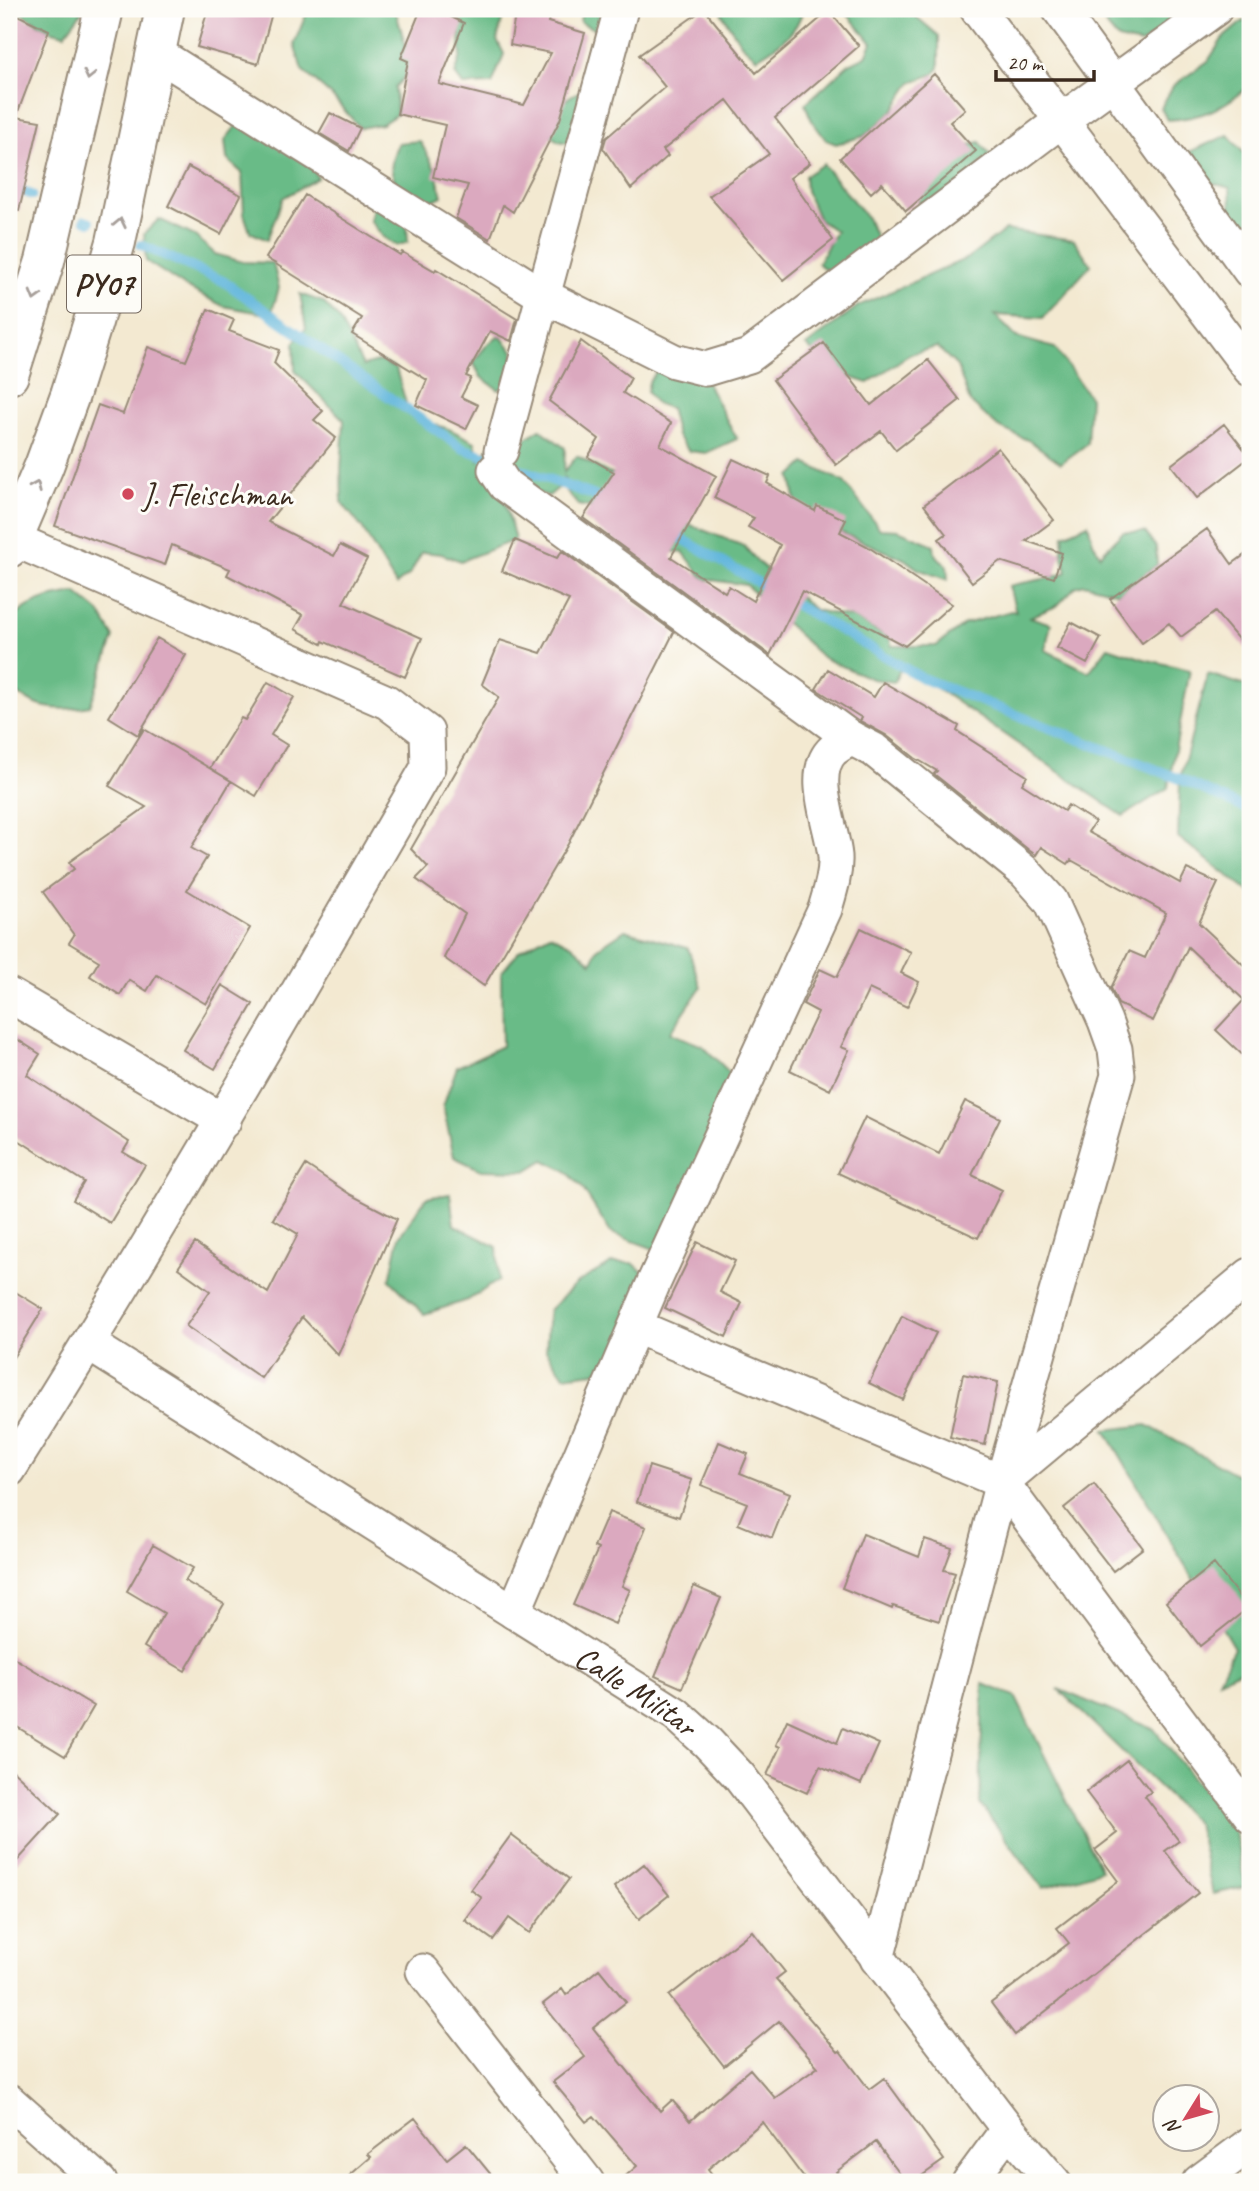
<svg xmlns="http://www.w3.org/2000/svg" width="1259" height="2191" font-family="Caveat,sans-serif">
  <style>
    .forest { fill: #69bb87; stroke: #527252; stroke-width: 2 }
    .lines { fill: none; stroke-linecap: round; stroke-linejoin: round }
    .stream { stroke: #5fb5db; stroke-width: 10 }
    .building { fill: #dba9bf }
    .minor-casing { stroke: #978a78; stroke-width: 37 }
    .primary-casing { stroke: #978a78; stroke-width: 42 }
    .minor { stroke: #fff; stroke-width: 33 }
    .primary { stroke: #fff; stroke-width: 38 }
    .oneway { stroke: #a79f9a }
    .poi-dot { fill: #d1495b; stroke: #fdfcf7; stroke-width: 2.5 }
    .labels { text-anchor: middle; stroke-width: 6; stroke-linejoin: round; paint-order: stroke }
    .shield { fill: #fdfcf7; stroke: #75695f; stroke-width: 2 }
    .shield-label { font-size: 32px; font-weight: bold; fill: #3b2a1e }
    .poi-label { font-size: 33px; fill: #3b2a1e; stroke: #fdfcf7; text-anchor: start }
    .street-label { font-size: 33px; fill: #3b2a1e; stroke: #fdfcf7 }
  </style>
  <rect width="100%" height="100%" fill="#fdfcf7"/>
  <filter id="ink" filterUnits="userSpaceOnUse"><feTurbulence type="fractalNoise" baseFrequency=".0143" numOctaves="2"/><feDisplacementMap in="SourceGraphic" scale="14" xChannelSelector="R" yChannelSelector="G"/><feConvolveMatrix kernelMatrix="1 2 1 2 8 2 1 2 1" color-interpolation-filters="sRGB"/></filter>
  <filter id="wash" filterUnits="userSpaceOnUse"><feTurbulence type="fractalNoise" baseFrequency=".00686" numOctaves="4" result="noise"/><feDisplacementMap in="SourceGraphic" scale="28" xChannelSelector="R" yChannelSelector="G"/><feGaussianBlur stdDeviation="1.57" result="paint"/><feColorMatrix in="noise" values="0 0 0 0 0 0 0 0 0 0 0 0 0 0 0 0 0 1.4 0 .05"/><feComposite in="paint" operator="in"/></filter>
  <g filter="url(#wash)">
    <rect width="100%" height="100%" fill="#f3e9d1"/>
    <path class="forest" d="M 22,9 L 84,9 L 65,34 L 49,30 L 21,13 Z
      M 314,9 L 395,9 L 406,47 L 417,64 L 395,87 L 397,114 L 382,124 L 360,128 L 331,95 L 302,70 L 294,44 L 308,10 Z
      M 445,9 L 498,9 L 504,13 L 497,40 L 504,54 L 492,84 L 463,85 L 455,74 L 461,56 L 458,11 Z
      M 582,9 L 618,9 L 598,31 L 580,22 Z
      M 723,9 L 803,9 C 797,34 778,45 757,58 L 741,44 L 722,14 Z
      M 843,9 L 907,9 L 939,36 L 939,68 L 934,74 L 912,82 L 891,113 L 864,136 L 836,144 L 826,140 L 812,121 L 805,104 L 849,64 L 866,56 L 872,43 Z
      M 1092,9 L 1193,9 L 1141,44 L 1118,39 Z
      M 1250,19 L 1250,86 C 1222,108 1204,118 1167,120 L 1161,108 L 1173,86 L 1208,61 L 1223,38 L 1242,22 Z
      M 588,88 L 580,145 L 558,141 L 549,134 L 549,113 L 572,95 Z
      M 246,121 L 305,157 L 318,178 L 283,198 L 267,240 L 250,232 L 244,214 L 242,173 L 227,159 L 225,140 L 237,125 Z
      M 1228,135 L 1250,160 L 1250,239 L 1231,210 L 1230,188 L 1204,181 L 1187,153 Z
      M 420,141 L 435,169 L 442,196 L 420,207 L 405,201 L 408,242 L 397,246 L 383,237 L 370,220 L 374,204 L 404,200 C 392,174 386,172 398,143 Z
      M 980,142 L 990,155 L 928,213 L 918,200 L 954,149 Z
      M 823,164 L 867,218 L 880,245 L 831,275 L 818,263 L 836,231 L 819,220 L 806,191 L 805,176 Z
      M 159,219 L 195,236 L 215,254 L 243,262 L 273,263 L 279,288 L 271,315 L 223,306 L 184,286 L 146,261 L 144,234 Z
      M 1005,230 L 1074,240 L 1091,265 L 1043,318 L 995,315 L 1016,337 L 1055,348 L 1090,398 L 1087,444 L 1061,463 L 1030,441 L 998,427 L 970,402 L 957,366 L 937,347 L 910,354 L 868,383 L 847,376 L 806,346 L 858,306 L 970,257 Z
      M 300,294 L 323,302 L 339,319 L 363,366 L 380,361 L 396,369 L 408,410 L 424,421 L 449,429 L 475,442 L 479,460 L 492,444 L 513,447 L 540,429 L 565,448 L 564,472 L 577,456 L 608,473 L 629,479 L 693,526 L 744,546 L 759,563 L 815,610 L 853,618 L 889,638 L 892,646 L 936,646 L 965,624 L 1011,611 L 1016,612 L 1009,586 C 1028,581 1049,580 1067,572 L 1062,553 L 1064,535 L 1088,524 L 1093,542 L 1100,555 L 1123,532 L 1145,532 L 1156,547 L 1157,565 L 1119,593 L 1084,584 L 1075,587 L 1057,606 L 1030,617 L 1051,624 L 1045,650 L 1089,672 L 1108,647 L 1144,659 L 1190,670 L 1168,788 L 1123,816 L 922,678 L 900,670 L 894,682 L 872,679 L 823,658 L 746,585 L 704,579 L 683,552 L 659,552 L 594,508 L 578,505 L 567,492 L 564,476 L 563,484 L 549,496 L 527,490 L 500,480 L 515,540 L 461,561 L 441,554 L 422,552 L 410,574 L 396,585 L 362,528 L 342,503 L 341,470 L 344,420 L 295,371 L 294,343 L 306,328 Z
      M 499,335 L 514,352 L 511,379 L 499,390 L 481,377 L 473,362 L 486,346 Z
      M 662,363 L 706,381 L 737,439 L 706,453 L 689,451 L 677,436 L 670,408 L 656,404 L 647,392 L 649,382 Z
      M 805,463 L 844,482 L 880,529 L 898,530 L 934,545 L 935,554 L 947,566 L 948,580 L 918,569 L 904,559 L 806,518 L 795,499 L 791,476 Z
      M 76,593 L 99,612 L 114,637 L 90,706 C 58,712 31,710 9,684 C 9,669 5,640 9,628 C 19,602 53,596 76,593 Z
      M 1208,674 L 1250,687 L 1250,893 L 1178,837 L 1180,779 Z
      M 625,930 L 688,948 L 701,987 L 670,1033 L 703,1046 L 731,1074 L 696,1168 L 657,1250 L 611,1233 L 581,1186 L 565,1170 L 544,1160 L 526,1171 L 481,1170 L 454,1157 L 443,1106 L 457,1067 L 502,1046 L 501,973 L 519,951 L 550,934 L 572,945 L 592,963 L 597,949 Z
      M 450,1194 L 454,1225 L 497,1247 L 499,1280 L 468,1300 L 424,1314 L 390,1280 L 399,1237 L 426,1198 Z
      M 612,1263 L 633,1263 L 654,1282 L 619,1362 L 595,1372 L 564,1376 L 546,1350 L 549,1310 L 577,1283 Z
      M 1147,1425 L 1250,1482 L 1250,1666 L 1219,1680 L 1234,1648 L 1105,1430 Z
      M 983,1684 L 1015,1696 L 1101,1870 L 1043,1888 L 980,1804 Z
      M 1058,1689 L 1154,1729 L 1235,1832 L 1245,1887 L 1213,1894 L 1197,1824 Z"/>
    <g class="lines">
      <path class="stream" d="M 9,185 L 32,195
        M 85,220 L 90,222
        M 141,245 L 223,281 L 462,448 L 609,501
        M 672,533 L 771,590
        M 784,598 L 922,678 L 1180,779 L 1250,811"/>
    </g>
    <g id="blocks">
      <path class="building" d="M 208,9 L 273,9 L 258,64 L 197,47 Z
        M 421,9 L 434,9 L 464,23 L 439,84 L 524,105 L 551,53 L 510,45 L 516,9 L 550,15 L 548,22 L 585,33 L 560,120 L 513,212 L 503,205 L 490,239 L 456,218 L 468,185 L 433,177 L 445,125 L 397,114 L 408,61 L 401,58 Z
        M 704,9 L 756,73 L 829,11 L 859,46 L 775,118 L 810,163 L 790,178 L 833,240 L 783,280 L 709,196 L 769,154 L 727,100 L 663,150 L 668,156 L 631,189 L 603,148 L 606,138 L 665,87 L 639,55 Z
        M 9,11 L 49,30 L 16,117 L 40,121 L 19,211 L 9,210 Z
        M 934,74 L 965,109 L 950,122 L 976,151 L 906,211 L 882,183 L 871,193 L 840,158 Z
        M 330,113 L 360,128 L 349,151 L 319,133 Z
        M 188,167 L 241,195 L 221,234 L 168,206 Z
        M 305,195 L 400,255 L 402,252 L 435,271 L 436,269 L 517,319 L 511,341 L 490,331 L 466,376 L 471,378 L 461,397 L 478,405 L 466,429 L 416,405 L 427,380 L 352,334 L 362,318 L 266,258 Z
        M 208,309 L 234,320 L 229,331 L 279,350 L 274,363 L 323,411 L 314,420 L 336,438 L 268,522 L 334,556 L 340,545 L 367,559 L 343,603 L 422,638 L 405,677 L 323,641 L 322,644 L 295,629 L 303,615 L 227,575 L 230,569 L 172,545 L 165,565 L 55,526 L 98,405 L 123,414 L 148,347 L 186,361 Z
        M 581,341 L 631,378 L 623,393 L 671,423 L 660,445 L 716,476 L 671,557 L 725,592 L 729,586 L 753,601 L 780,545 L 748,527 L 754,518 L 714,498 L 733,459 L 770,476 L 767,483 L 815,511 L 817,506 L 846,520 L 840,532 L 867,546 L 952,604 L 905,646 L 802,591 L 770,655 L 583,518 L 614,472 L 588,457 L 599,439 L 549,401 Z
        M 824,343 L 871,405 L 928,360 L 960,400 L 896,450 L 881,431 L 836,465 L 773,380 Z
        M 1224,424 L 1250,457 L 1197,498 L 1171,465 Z
        M 998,448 L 1054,520 L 1026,541 L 1062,553 L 1054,578 L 1000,561 L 972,582 L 939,539 L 946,534 L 924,505 Z
        M 1207,529 L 1232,564 L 1250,551 L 1250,653 L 1215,612 L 1181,637 L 1169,623 L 1142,643 L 1110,599 Z
        M 515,540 L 557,558 L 562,551 L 674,632 L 568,844 L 484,986 L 444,958 L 465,914 L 416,879 L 428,867 L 411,849 L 499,697 L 482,684 L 500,640 L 541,653 L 569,600 L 502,571 Z
        M 1071,622 L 1101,638 L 1087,664 L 1057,648 Z
        M 157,638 L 186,655 L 138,735 L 109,717 Z
        M 828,669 L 874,697 L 883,682 L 959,726 L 957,731 L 1027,776 L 1022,784 L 1064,811 L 1068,805 L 1095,822 L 1088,832 L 1180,883 L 1187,869 L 1218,883 L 1199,923 L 1250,971 L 1250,1062 L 1216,1030 L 1244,1000 L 1188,947 L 1153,1021 L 1118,1004 L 1111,988 L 1129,951 L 1145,958 L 1166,913 L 1071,860 L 1068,864 L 1041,847 L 1036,855 L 1030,851 L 934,774 L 937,771 L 915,758 L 886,735 L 860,721 L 862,718 L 816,689 Z
        M 268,682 L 294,697 L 271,735 L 287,745 L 256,796 L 210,768 L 241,718 L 245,720 Z
        M 144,729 L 231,781 L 191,848 L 207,857 L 187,890 L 250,928 L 206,1004 L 157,975 L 147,991 L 129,980 L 120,995 L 90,976 L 99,961 L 69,943 L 74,935 L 43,892 L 74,869 L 69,862 L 146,807 L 109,786 Z
        M 861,928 L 911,952 L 901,973 L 919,982 L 907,1007 L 869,989 L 841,1047 L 849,1050 L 830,1090 L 790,1070 L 818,1012 L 803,1004 L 820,969 L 837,977 Z
        M 222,985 L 253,1004 L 215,1069 L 183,1050 Z
        M 9,1034 L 40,1054 L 27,1075 L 129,1142 L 123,1152 L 145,1165 L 110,1223 L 73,1200 L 84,1182 L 9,1134 Z
        M 965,1101 L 1000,1118 L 972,1175 L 1002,1190 L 978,1238 L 838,1173 L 865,1117 L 939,1154 Z
        M 306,1165 L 351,1195 L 397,1219 L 338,1355 L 302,1317 L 261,1378 L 186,1326 L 210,1291 L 178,1268 L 195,1243 L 268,1293 L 298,1234 L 273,1219 Z
        M 697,1242 L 735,1261 L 720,1292 L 742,1303 L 726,1337 L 665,1308 Z
        M 9,1288 L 43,1309 L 9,1364 Z
        M 902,1316 L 936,1333 L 903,1400 L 869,1383 Z
        M 963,1374 L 998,1382 L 985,1445 L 950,1437 Z
        M 719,1442 L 748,1454 L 740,1473 L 790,1493 L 772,1538 L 738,1524 L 747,1503 L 701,1485 Z
        M 649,1466 L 692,1480 L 679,1517 L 637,1502 Z
        M 1094,1484 L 1143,1548 L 1113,1571 L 1064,1508 Z
        M 609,1512 L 646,1527 L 622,1586 L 630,1590 L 615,1624 L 573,1605 L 598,1549 L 594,1547 Z
        M 863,1534 L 919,1557 L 925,1539 L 952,1548 L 944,1570 L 955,1573 L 939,1621 L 893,1606 L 892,1609 L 842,1588 Z
        M 153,1545 L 193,1568 L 185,1581 L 224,1604 L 185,1671 L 144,1647 L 164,1613 L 127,1591 Z
        M 1214,1564 L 1248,1608 L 1200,1646 L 1166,1602 Z
        M 694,1586 L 721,1598 L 682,1688 L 655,1676 Z
        M 9,1655 L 94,1706 L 65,1756 L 9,1722 Z
        M 787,1720 L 837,1743 L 843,1728 L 879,1744 L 861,1784 L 820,1766 L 807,1793 L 767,1775 L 780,1747 L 776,1745 Z
        M 1127,1760 L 1151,1792 L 1145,1796 L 1179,1841 L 1165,1851 L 1198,1893 L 1015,2035 L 991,2003 L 1069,1943 L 1057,1928 L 1118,1881 L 1095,1850 L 1117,1833 L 1086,1792 Z
        M 9,1767 L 60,1814 L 9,1870 Z
        M 511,1835 L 569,1879 L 529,1933 L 509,1918 L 493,1940 L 465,1920 L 482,1898 L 471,1890 Z
        M 644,1864 L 669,1895 L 639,1919 L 614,1887 Z
        M 752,1931 L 785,1972 L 776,1979 L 838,2052 L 840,2051 L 869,2089 L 884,2078 L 944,2160 L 913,2182 L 906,2182 L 876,2142 L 836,2172 L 844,2182 L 807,2182 L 762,2122 L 708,2169 L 718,2182 L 619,2182 L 637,2166 L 594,2116 L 586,2122 L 553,2082 L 585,2057 L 543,2004 L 562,1989 L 566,1995 L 599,1969 L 626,2002 L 593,2028 L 660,2111 L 672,2100 L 690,2121 L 750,2069 L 775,2098 L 818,2067 L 779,2021 L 724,2066 L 669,1996 Z
        M 415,2118 L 447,2159 L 466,2144 L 497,2182 L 342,2182 L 371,2157 L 368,2154 Z"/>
    </g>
  </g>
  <g filter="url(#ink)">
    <use href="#blocks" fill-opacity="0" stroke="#978a78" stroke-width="2"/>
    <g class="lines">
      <g class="minor-casing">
        <g id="minor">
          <path d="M 977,9 L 1250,369"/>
          <path d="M 1059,9 L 1250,271"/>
          <path d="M 156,53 L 544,296 L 674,361 L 706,369 L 749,356 L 1062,120 L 1215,9"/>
          <path d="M 501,451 L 621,9"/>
          <path d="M 495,470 L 505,485 L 851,738"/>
          <path d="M 9,995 L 224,1121"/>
          <path d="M 637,1327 L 1002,1482 L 1250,1815"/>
          <path id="s1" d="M 89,1344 L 676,1714 L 707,1742 L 739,1776 L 1008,2129 L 1054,2182"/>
          <path d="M 9,1470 C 155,1239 292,1003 428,767 L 427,732 L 387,702 L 13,539"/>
          <path d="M 1002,1482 L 1250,1275"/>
          <path d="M 514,1612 L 654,1282 L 825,909 C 830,892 836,874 835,856 C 832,826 808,773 833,750 C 838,746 846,742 851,738 L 874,750 L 1025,872 L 1051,901 L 1105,1021 L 1115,1049 L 1118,1075 L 1002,1482 L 877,1959"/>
          <path d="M 423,1971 L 587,2182"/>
          <path d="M 9,2101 L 100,2182"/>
          <path d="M 969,2182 L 1008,2129"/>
          <path d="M 1199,2182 L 1250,2144"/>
        </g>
      </g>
      <g class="primary-casing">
        <path id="primary" d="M 9,375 L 45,261 L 104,9
          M 9,548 L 44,466 L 70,395 L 93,322 L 116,242 L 165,9"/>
      </g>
      <use href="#minor" class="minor"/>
      <use href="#primary" class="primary"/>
    </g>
    <defs><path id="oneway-chevron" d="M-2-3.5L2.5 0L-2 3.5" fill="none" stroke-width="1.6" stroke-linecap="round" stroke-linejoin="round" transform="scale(1.75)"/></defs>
    <g class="oneway">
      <use href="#oneway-chevron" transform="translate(89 75) rotate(103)"/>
      <use href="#oneway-chevron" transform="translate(120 223) rotate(-78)"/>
      <use href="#oneway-chevron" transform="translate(35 296) rotate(106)"/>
      <use href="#oneway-chevron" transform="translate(36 486) rotate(-67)"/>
    </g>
  </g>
  <circle class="poi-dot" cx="128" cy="494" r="7"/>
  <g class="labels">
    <rect class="shield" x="67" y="255.5" width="74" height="57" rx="5"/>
    <g class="shield-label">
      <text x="104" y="295">PY07</text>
    </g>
    <g class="poi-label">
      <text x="142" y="506">J. Fleischman</text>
    </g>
    <g class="street-label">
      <text dy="12" stroke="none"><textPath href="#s1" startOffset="648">Calle Militar</textPath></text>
    </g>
  </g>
  <rect width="1259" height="2191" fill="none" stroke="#fdfcf7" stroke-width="35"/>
  <g transform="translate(1186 2118) rotate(233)"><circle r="33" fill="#fdfcf7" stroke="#afa8a0" stroke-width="2"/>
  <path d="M0-5L12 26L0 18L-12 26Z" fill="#d1495b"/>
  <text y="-10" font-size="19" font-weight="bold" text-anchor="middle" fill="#3b2a1e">N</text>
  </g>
  <path d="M996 70v10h98v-10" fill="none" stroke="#3b2a1e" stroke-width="3.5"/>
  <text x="1007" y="70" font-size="21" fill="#3b2a1e" stroke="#fdfcf7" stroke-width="5" paint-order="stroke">20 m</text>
</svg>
